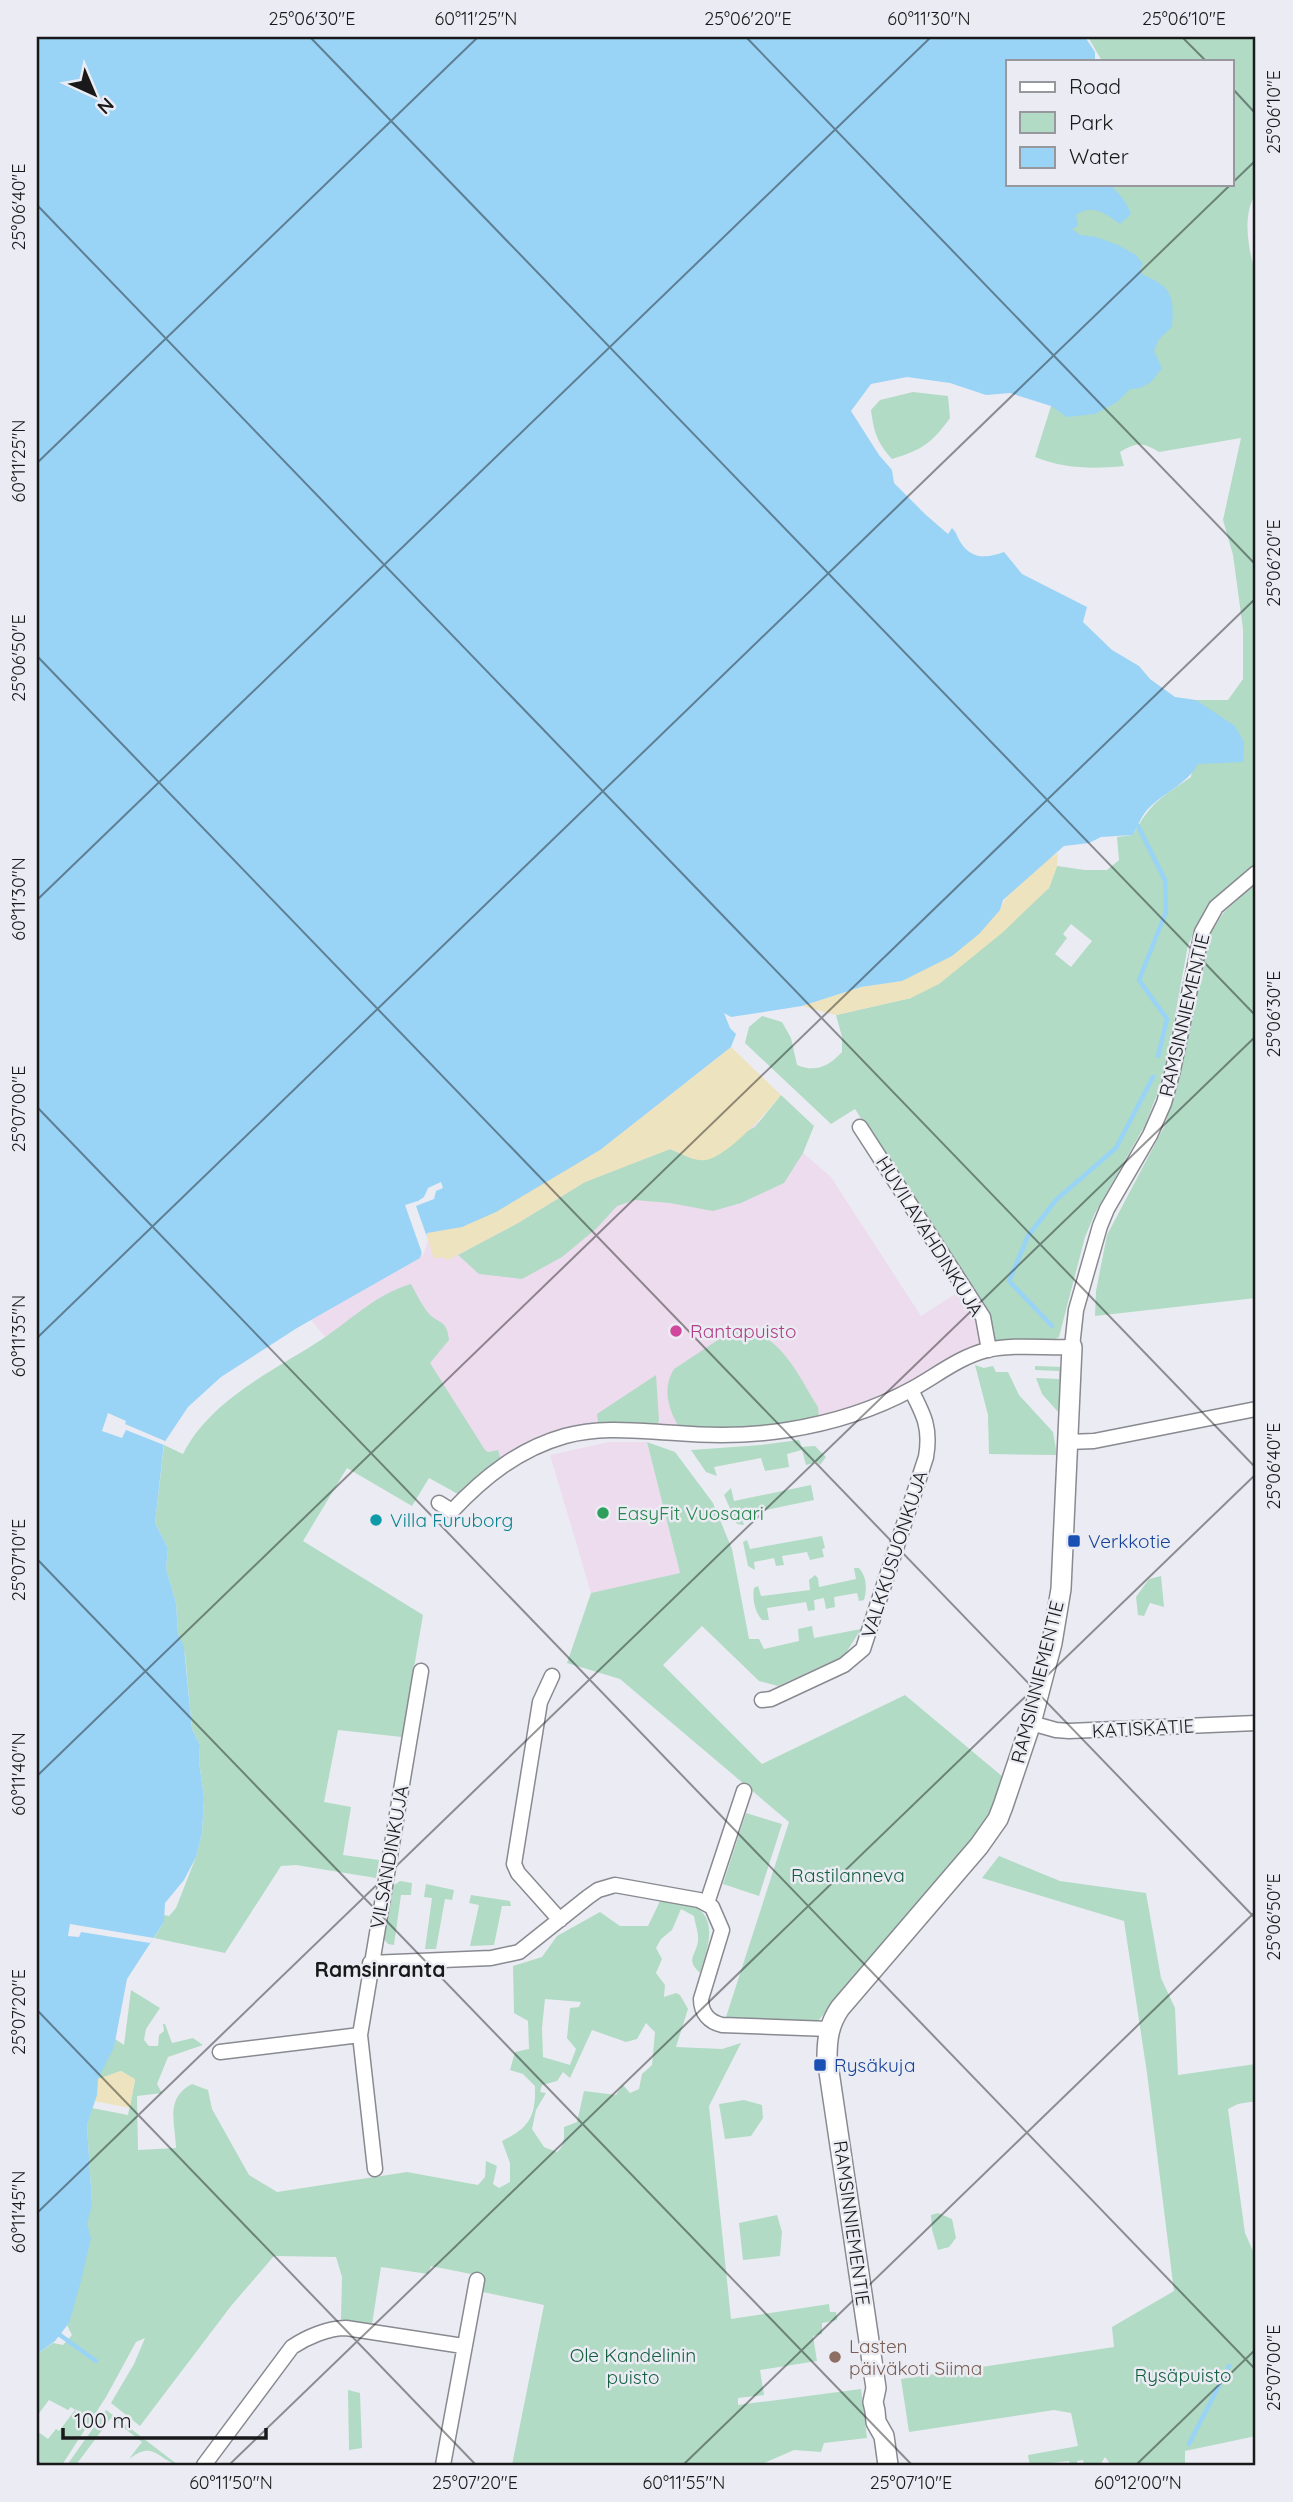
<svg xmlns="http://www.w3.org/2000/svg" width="1293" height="2502" font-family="Quicksand,sans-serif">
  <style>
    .commercial { fill: #eddced }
    .green { fill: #b1dbc4; fill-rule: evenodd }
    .sand { fill: #ede3be }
    .water { fill: #99d3f6 }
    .pier { fill: #ebecf3 }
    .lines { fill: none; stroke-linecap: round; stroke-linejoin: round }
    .stream { stroke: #99d3f6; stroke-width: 4.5 }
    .street-casing { stroke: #898a91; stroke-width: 17 }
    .secondary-casing { stroke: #898a91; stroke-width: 22 }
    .street { stroke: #fff; stroke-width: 14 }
    .secondary { stroke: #fff; stroke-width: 19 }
    .ticks { fill: none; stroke: #19191b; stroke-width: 2; stroke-opacity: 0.45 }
    .hotel-dot { fill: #d1479c; stroke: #ebecf3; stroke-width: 2.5 }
    .leisure-dot { fill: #2e9e5b; stroke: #ebecf3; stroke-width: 2.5 }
    .culture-dot { fill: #0f9aa8; stroke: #ebecf3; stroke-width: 2.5 }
    .transit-dot { fill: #1a4fb4; stroke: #ebecf3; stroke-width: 2.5 }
    .education-dot { fill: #8d6e63; stroke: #ebecf3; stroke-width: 2.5 }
    .labels { text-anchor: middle; stroke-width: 5; stroke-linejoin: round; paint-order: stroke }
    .street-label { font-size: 19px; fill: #19191b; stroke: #ebecf3 }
    .hotel-label { font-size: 19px; fill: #b23c85; stroke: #ebecf3; text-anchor: start }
    .leisure-label { font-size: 19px; fill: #27864d; stroke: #ebecf3; text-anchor: start }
    .culture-label { font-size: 19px; fill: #0d838f; stroke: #ebecf3; text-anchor: start }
    .transit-label { font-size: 19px; fill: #164399; stroke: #ebecf3; text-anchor: start }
    .park-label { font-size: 19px; fill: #155f41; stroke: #ebecf3 }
    .education-label { font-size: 19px; fill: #785e54; stroke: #ebecf3; text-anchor: start }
    .neighbourhood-label { font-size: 21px; font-weight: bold; fill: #19191b; stroke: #ebecf3 }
    .neatline { fill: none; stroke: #19191b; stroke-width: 2.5 }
    .ticks-label { font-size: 18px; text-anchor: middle; fill: #19191b }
  </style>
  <rect width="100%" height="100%" fill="#ebecf3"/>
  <path class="commercial" d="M 695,1077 L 803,1153 L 831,1177 L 921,1316 L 961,1290 L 975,1313 L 982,1337 L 980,1343 L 976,1347 L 884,1395 L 836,1413 L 811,1420 L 747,1428 L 598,1424 L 473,1481 L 458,1494 L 453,1491 L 311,1320 L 420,1258 L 426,1233 Z
    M 609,1442 L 647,1442 L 680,1574 L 591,1593 L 550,1455 Z"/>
  <path class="green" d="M 1088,37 L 1256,37 L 1256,193 C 1241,217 1249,250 1256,276 L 1256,865 L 1216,898 L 1204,913 L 1188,945 L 1167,1060 L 1158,1092 L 1145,1125 L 1095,1213 L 1085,1237 L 1059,1337 L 1051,1342 L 999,1343 L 994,1339 L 984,1310 L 855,1109 L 831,1124 L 745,1043 L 749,1027 L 762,1016 L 782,1022 L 791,1038 L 797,1065 C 816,1073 829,1066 842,1052 L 842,1037 L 836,1015 L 911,998 L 1049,888 L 1057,866 L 1085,870 L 1107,870 L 1119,860 L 1117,837 L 1133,835 C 1150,803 1162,797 1191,777 L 1199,706 L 1196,700 L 1228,700 L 1243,679 L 1243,629 L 1233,555 L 1223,520 L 1241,438 L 1159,452 C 1143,442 1136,442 1120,452 L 1124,466 C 1093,469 1065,469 1035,457 L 1051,406 L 1066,231 L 1089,184 L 1232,184 L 1232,61 L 1102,61 ZM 1071,924 L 1092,941 L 1071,967 L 1055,954 L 1067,938 L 1063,934 Z
    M 913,392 L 948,396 L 950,418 C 932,443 922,450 892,459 C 877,442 874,433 871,410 L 880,400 Z
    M 1256,883 L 1256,1298 L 1095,1316 L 1096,1291 L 1107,1235 L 1165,1125 L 1180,1072 L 1208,937 L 1224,912 Z
    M 781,1095 L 814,1126 L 803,1153 L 784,1183 L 741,1203 L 713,1211 L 670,1203 L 635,1200 L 617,1206 L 597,1228 L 562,1257 L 522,1279 L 479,1274 L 458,1255 L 518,1223 L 585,1182 L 670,1149 L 693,1159 L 755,1127 Z
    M 411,1284 C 416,1293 420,1302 426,1310 C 436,1325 447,1317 449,1340 L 430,1363 L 485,1450 L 488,1452 L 498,1450 L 501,1460 L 458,1494 L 429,1478 L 412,1506 L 347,1468 L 303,1541 L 423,1615 L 402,1737 L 338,1730 L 324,1802 L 351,1807 L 343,1855 L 379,1860 L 376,1878 L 296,1865 L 281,1866 L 225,1953 L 154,1938 L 164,1922 L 164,1915 L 169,1916 L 176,1908 L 196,1857 L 202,1833 L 204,1798 L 199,1761 L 200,1745 L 192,1729 L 185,1653 L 178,1634 L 176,1603 L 166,1568 L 168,1548 L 155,1523 L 164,1445 L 183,1454 C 211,1399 275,1370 324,1338 C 352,1319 378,1293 411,1284 Z
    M 744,1329 C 782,1336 799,1377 818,1407 L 819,1418 L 747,1428 L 679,1427 C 668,1409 662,1388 674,1369 L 733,1330 Z
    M 975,1365 L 984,1368 L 993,1366 L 996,1372 L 1008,1372 L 1019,1395 L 1053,1432 L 1057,1455 L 989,1454 L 988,1415 Z
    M 1035,1366 L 1064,1367 L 1061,1413 L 1059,1413 L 1042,1394 L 1036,1378 L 1059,1379 L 1059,1371 L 1035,1370 Z
    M 656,1375 L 659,1421 L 656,1426 L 598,1424 L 597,1414 Z
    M 799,1440 L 802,1447 L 815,1446 L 826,1457 L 820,1465 L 817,1462 L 806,1465 L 802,1450 L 787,1454 L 789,1467 L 765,1471 L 761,1458 L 714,1467 L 717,1476 L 706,1472 L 691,1450 L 761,1445 Z
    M 647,1442 L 675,1452 L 713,1503 L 732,1549 L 749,1639 L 759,1639 L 764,1649 L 799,1641 L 798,1629 L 812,1626 L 814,1638 L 861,1629 L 844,1656 L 778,1686 L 759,1681 L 702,1626 L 663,1665 L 762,1764 L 905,1695 L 1003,1777 L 994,1806 L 979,1834 L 817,2022 L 726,2017 L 789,1822 L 620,1679 L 567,1663 L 591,1593 L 680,1573 Z
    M 811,1485 L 814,1500 L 741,1515 L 744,1525 L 737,1524 L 724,1495 L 731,1488 L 734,1501 Z
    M 822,1536 L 825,1548 L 822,1549 L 824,1557 L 810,1560 L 807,1552 L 782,1556 L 784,1565 L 776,1566 L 774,1558 L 754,1562 L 755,1570 L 748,1566 L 743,1542 L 747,1540 L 750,1549 Z
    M 854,1568 L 859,1568 C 867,1577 867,1589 864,1600 L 859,1601 L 857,1593 L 834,1597 L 835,1607 L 826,1609 L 824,1598 L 814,1600 L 815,1610 L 808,1611 L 806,1602 L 767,1608 L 769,1620 L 762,1620 C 755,1612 752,1599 754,1588 L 758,1586 L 761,1596 L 810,1590 L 809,1580 L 815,1575 L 818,1578 L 819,1587 L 856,1579 Z
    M 1161,1576 L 1164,1607 L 1150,1603 L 1144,1616 L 1138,1615 L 1136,1597 L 1149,1579 Z
    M 746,1813 L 782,1824 L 759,1896 L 723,1884 Z
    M 999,1856 L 1060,1881 L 1146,1893 L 1161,1978 L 1175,2008 L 1178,2075 L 1256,2064 L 1256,2101 L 1238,2104 L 1228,2109 L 1245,2233 L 1253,2251 L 1256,2250 L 1256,2436 L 1185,2451 L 1185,2465 L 1111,2465 L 1105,2457 L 1100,2465 L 1093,2465 L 1092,2463 L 1084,2464 L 1083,2460 L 1077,2461 L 1077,2465 L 1070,2465 L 1069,2461 L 1032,2465 L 1029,2462 L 1028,2455 L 1078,2446 L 1071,2413 L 1054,2410 L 909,2432 L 901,2379 L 1114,2347 L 1112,2327 L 1174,2291 L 1147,2073 L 1124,1921 L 982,1878 Z
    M 400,1881 L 412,1883 L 411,1895 L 401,1895 L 394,1945 L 388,1944 L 383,1938 L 390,1888 Z
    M 426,1884 L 454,1890 L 452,1900 L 445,1899 L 436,1949 L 425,1949 L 432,1898 L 424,1897 Z
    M 471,1895 L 510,1901 L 511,1906 L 502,1906 L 494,1945 L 470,1946 L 479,1905 L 469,1903 Z
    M 661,1899 C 670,1901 685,1902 694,1906 C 720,1920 706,1952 700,1973 C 685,1959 696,1956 698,1941 C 699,1933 695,1924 694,1916 L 681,1909 L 672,1930 L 661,1939 L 656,1948 L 662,1959 L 656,1973 L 665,1985 L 664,1997 L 676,1993 L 680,1995 L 688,2009 L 676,2047 L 722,2049 L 741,2043 L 709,2106 L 731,2319 L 829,2304 L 830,2312 L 836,2312 L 837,2320 L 822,2323 L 822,2334 L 813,2336 L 817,2361 L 760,2370 L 764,2395 L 738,2398 L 738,2405 L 861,2389 L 867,2438 L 824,2443 L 821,2452 L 794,2450 L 760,2465 L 512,2465 L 544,2305 L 483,2292 L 471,2274 L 431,2266 L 428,2274 L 381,2267 L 372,2324 L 341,2320 L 342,2277 L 336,2257 L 274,2256 L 231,2306 L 140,2426 L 111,2403 L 134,2364 L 145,2338 L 136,2342 L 106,2397 L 62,2465 L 37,2465 L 37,2431 L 48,2439 L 56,2429 L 59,2431 L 75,2410 L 71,2407 L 68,2410 L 49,2400 L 37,2416 L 37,2354 L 53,2343 L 63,2345 L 72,2335 L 67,2325 L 69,2323 L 51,2313 L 92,2204 L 87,2125 L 92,2108 L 128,2115 L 135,2080 L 121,2071 L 98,2079 L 115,2039 L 124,2045 L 131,1990 L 160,2008 L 146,2029 L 144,2040 L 149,2046 L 158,2046 L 159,2035 L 164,2031 L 163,2024 L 165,2024 L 172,2043 L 193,2038 L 203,2045 L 168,2057 L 157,2084 L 162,2093 L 137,2096 L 138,2150 L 176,2148 C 175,2122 165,2098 192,2084 L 208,2090 L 212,2109 L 249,2175 L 277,2192 L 407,2172 L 478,2185 L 485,2177 L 486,2161 L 497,2166 L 493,2184 L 499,2188 L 510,2182 L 510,2163 L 502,2141 C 529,2128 536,2117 535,2086 L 523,2074 L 510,2070 L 515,2052 L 529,2049 L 528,2021 L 514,2013 L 513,1966 L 542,1957 L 557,1936 L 600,1912 L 620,1926 L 648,1926 ZM 545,1999 L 581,2002 L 579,2007 L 570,2008 L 567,2038 L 576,2049 L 570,2065 L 543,2057 L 542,2028 ZM 646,2023 L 655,2032 L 652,2065 L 642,2074 L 639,2089 L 630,2093 L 623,2085 L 616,2095 L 584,2091 L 577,2122 L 564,2127 C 564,2138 565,2145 557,2152 L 544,2147 L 532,2129 L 536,2110 L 546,2093 L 540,2092 L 542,2085 L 557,2081 L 563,2072 L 570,2078 L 592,2030 L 626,2042 L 637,2039 Z
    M 744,2100 L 762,2105 L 763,2118 L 751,2136 L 725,2139 L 719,2104 Z
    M 938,2213 L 952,2219 L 956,2238 L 949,2247 L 938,2250 L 932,2230 L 931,2215 Z
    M 777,2215 L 782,2232 L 780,2256 L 743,2260 L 739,2223 Z
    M 348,2390 L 360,2393 L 362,2448 L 349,2450 Z
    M 106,2410 L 113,2415 L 178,2465 C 157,2459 154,2440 129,2459 L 142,2442 L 111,2418 L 76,2465 L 67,2465 Z"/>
  <path class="sand" d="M 1058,853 L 1057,866 L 1049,888 L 1002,933 L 939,984 L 911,998 L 836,1015 L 802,1006 L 861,987 L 902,981 L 1000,910 C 1005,891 1040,864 1058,853 Z
    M 731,1047 L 781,1095 C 767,1112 728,1156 706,1160 C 694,1162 681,1153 670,1149 L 585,1182 L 518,1223 L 448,1260 L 441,1257 L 434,1259 L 426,1233 L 462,1227 L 600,1150 Z
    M 121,2071 L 135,2079 L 130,2108 L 94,2101 L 98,2079 Z"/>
  <path class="water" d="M 37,37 L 1085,37 L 1095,52 L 1095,61 L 1008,61 L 1008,184 L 1109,184 C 1118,192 1127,202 1131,214 L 1120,224 C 1106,214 1092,203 1076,215 L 1078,226 L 1072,229 L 1080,235 L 1096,237 L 1118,245 L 1136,255 L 1143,264 L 1140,269 L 1143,275 C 1173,287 1174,297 1172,327 L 1159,339 L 1154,351 L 1162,368 L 1151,382 L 1140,388 L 1130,389 L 1117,402 L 1095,414 L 1067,417 L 1051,406 L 1010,393 L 986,395 L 950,383 L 907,377 L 871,384 L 851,411 L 879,455 L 892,470 L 894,483 L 926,515 L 948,534 L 952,528 C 957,533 957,537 961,543 C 972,560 988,558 1004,552 L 1022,574 L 1087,607 L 1083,622 L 1112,650 L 1139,666 L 1150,679 L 1175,697 L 1196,700 L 1235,726 L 1244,742 L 1243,762 L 1198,764 C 1186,785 1163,793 1147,810 C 1141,817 1137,827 1133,835 L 1101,837 L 1089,843 L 1064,846 L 1003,900 L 1000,910 L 979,934 L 952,956 L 902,981 L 861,987 L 802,1006 L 731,1017 L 724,1013 L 730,1028 L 736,1034 L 731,1047 L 600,1150 L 496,1212 L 462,1227 L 427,1233 L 420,1258 L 297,1328 L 221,1377 L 188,1407 L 164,1443 L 155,1523 L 168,1548 L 166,1568 L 176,1603 L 178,1634 L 184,1647 L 192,1729 L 200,1745 L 199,1761 L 204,1798 L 202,1833 L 196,1857 L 184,1880 L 165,1903 L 164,1922 L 127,1979 L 114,2047 L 98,2079 L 97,2095 L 87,2125 L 92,2204 L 87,2224 L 91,2238 L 81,2281 L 69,2323 L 55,2341 L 37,2354 Z"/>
  <path class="pier" d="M 441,1182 L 443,1188 L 436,1191 L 434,1199 L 416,1206 L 428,1240 L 423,1256 L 405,1205 L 418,1201 L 424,1197 L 428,1188 Z
    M 108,1413 L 126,1421 L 125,1424 L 165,1441 L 164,1445 L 126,1430 L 122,1438 L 102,1431 Z
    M 70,1924 L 154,1938 L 150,1943 L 81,1932 L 79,1937 L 68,1936 Z"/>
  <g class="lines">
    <path class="stream" d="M 1138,826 L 1165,880 L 1166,912 L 1139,980 L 1167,1019 L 1158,1056
      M 1052,1326 L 1009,1281 L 1028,1236 L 1056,1200 L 1116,1148 L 1153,1077
      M 60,2335 L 96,2361
      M 1189,2444 L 1229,2366"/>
    <g class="street-casing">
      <path id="street" d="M 860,1127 L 983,1317 L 989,1350
        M 1068,1442 L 1094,1441 L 1256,1409
        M 439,1503 L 452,1511 C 484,1477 519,1449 565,1436 C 602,1426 638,1431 676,1433 C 713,1436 750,1436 787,1430 C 831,1423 872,1411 912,1389 C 936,1376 959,1357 987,1350 C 1013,1344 1045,1348 1072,1347 L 1076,1310 L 1100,1226 L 1107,1209 L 1150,1135 L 1164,1103 L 1173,1070 L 1202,932 L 1216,907 L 1256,873
        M 552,1676 L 540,1702 L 514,1864 L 518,1873 L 560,1920
        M 762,1700 L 771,1699 L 844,1665 L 863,1649 L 926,1457 C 931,1428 924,1415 911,1390
        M 1031,1723 L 1056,1730 L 1069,1731 L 1256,1723
        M 707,1903 L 744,1791
        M 370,1963 L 491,1958 L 519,1952 L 588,1897 L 598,1890 L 615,1885 L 699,1900 L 712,1907 L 722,1930 L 701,1999 C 701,2013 709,2022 722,2025 L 829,2029
        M 220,2052 L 360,2035
        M 375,2169 L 360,2035 L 421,1671
        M 204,2465 L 292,2347 C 307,2337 328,2328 346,2328 L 463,2346
        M 443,2465 L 477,2280"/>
    </g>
    <g class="secondary-casing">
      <path id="secondary" d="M 888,2465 L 884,2436 L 876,2422 L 875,2411 L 873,2402 L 876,2388 L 827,2058 C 827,2039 829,2024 840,2008 L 979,1846 L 998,1819 L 1003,1806 L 1031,1723 L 1052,1643 L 1061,1589 L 1072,1347"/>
    </g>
    <use href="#street" class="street"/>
    <use href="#secondary" class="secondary"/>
  </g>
  <path class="ticks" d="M 310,37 L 1256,1016M 746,37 L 1256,565M 1182,37 L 1206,61M 1232,88 L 1256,114M 37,205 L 1256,1468M 37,463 L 478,37M 37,656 L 1256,1919M 37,900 L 931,37M 37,1107 L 1256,2370M 37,1338 L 1256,160M 37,1559 L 912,2465M 37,1776 L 1256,598M 37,2010 L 476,2465M 37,2213 L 1256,1036M 37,2461 L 41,2465M 229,2465 L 1256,1474M 683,2465 L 1256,1911M 1136,2465 L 1256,2349"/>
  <circle class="hotel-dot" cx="676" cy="1331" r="7"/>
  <circle class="leisure-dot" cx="603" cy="1513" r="7"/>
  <circle class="culture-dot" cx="376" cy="1520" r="7"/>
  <g class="transit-dot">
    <rect x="1067" y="1534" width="14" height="14" rx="3.5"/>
    <rect x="813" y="2058" width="14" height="14" rx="3.5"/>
  </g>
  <circle class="education-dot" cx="835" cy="2357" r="7"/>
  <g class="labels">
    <g class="street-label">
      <text transform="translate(1184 1015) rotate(-77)" y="7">RAMSINNIEMENTIE</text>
      <text transform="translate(930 1236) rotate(58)" y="7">HUVILAVAHDINKUJA</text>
      <text transform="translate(894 1554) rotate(-72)" y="7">VALKKUSUONKUJA</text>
      <text transform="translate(1037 1682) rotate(-76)" y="7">RAMSINNIEMENTIE</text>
      <text transform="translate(1143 1728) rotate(-3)" y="7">KATISKATIE</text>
      <text transform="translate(389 1857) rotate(-80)" y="7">VILSANDINKUJA</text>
      <text transform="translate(852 2223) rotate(82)" y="7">RAMSINNIEMENTIE</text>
    </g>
    <g class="hotel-label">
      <text x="690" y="1338">Rantapuisto</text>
    </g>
    <g class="leisure-label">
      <text x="617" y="1520">EasyFit Vuosaari</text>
    </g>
    <g class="culture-label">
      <text x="390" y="1527">Villa Furuborg</text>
    </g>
    <g class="transit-label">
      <text x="1088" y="1548">Verkkotie</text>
      <text x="834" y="2072">Rysäkuja</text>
    </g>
    <g class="park-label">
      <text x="848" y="1882">Rastilanneva</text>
      <text x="633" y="2362">Ole Kandelinin<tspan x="633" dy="22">puisto</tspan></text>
      <text x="1183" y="2382">Rysäpuisto</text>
    </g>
    <g class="education-label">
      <text x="849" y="2353">Lasten<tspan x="849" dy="22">päiväkoti Siima</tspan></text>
    </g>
    <g class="neighbourhood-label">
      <text x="380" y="1977">Ramsinranta</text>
    </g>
  </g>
  <rect width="1293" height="2502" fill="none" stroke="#ebecf3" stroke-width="77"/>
  <rect x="1006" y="60" width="228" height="126" fill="#ebecf3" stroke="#97989d" stroke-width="2"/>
  <rect x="1020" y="82" width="35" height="10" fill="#ffffff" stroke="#97989d" stroke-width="2"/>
  <text x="1069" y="94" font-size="21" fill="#19191b">Road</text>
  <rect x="1020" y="112" width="35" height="21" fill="#b1dbc4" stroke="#97989d" stroke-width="2"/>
  <text x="1069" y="130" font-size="21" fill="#19191b">Park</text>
  <rect x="1020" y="147" width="35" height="21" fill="#99d3f6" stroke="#97989d" stroke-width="2"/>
  <text x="1069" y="164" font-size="21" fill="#19191b">Water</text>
  <g transform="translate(94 94) rotate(136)" stroke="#ebecf3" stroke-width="5" paint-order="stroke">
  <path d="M0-5L12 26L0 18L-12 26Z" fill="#19191b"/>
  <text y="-10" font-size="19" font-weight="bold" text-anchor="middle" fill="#19191b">N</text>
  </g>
  <path d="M63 2428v10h203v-10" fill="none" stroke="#19191b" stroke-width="3.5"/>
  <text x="74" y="2428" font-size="21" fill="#19191b" stroke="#ebecf3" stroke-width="5" paint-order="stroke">100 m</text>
  <rect x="38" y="38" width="1216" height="2426" class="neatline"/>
  <g class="ticks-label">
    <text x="312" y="25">25°06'30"E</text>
    <text x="476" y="25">60°11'25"N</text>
    <text x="748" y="25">25°06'20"E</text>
    <text x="929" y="25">60°11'30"N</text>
    <text x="1184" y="25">25°06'10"E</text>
    <text transform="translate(1274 112) rotate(-90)" y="6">25°06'10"E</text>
    <text transform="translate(19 207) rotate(-90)" y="6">25°06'40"E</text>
    <text transform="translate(19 461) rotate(-90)" y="6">60°11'25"N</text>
    <text transform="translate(1274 563) rotate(-90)" y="6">25°06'20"E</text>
    <text transform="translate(19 658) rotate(-90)" y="6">25°06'50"E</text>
    <text transform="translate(19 899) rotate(-90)" y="6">60°11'30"N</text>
    <text transform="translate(1274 1014) rotate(-90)" y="6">25°06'30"E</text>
    <text transform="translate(19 1109) rotate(-90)" y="6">25°07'00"E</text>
    <text transform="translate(19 1336) rotate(-90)" y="6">60°11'35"N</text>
    <text transform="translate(1274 1466) rotate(-90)" y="6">25°06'40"E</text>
    <text transform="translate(19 1560) rotate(-90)" y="6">25°07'10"E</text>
    <text transform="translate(19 1774) rotate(-90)" y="6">60°11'40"N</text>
    <text transform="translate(1274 1917) rotate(-90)" y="6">25°06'50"E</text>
    <text transform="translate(19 2012) rotate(-90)" y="6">25°07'20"E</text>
    <text transform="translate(19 2212) rotate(-90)" y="6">60°11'45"N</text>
    <text transform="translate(1274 2368) rotate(-90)" y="6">25°07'00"E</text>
    <text x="231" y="2489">60°11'50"N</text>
    <text x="475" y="2489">25°07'20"E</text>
    <text x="684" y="2489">60°11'55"N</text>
    <text x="911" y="2489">25°07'10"E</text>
    <text x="1138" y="2489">60°12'00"N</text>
  </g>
</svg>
